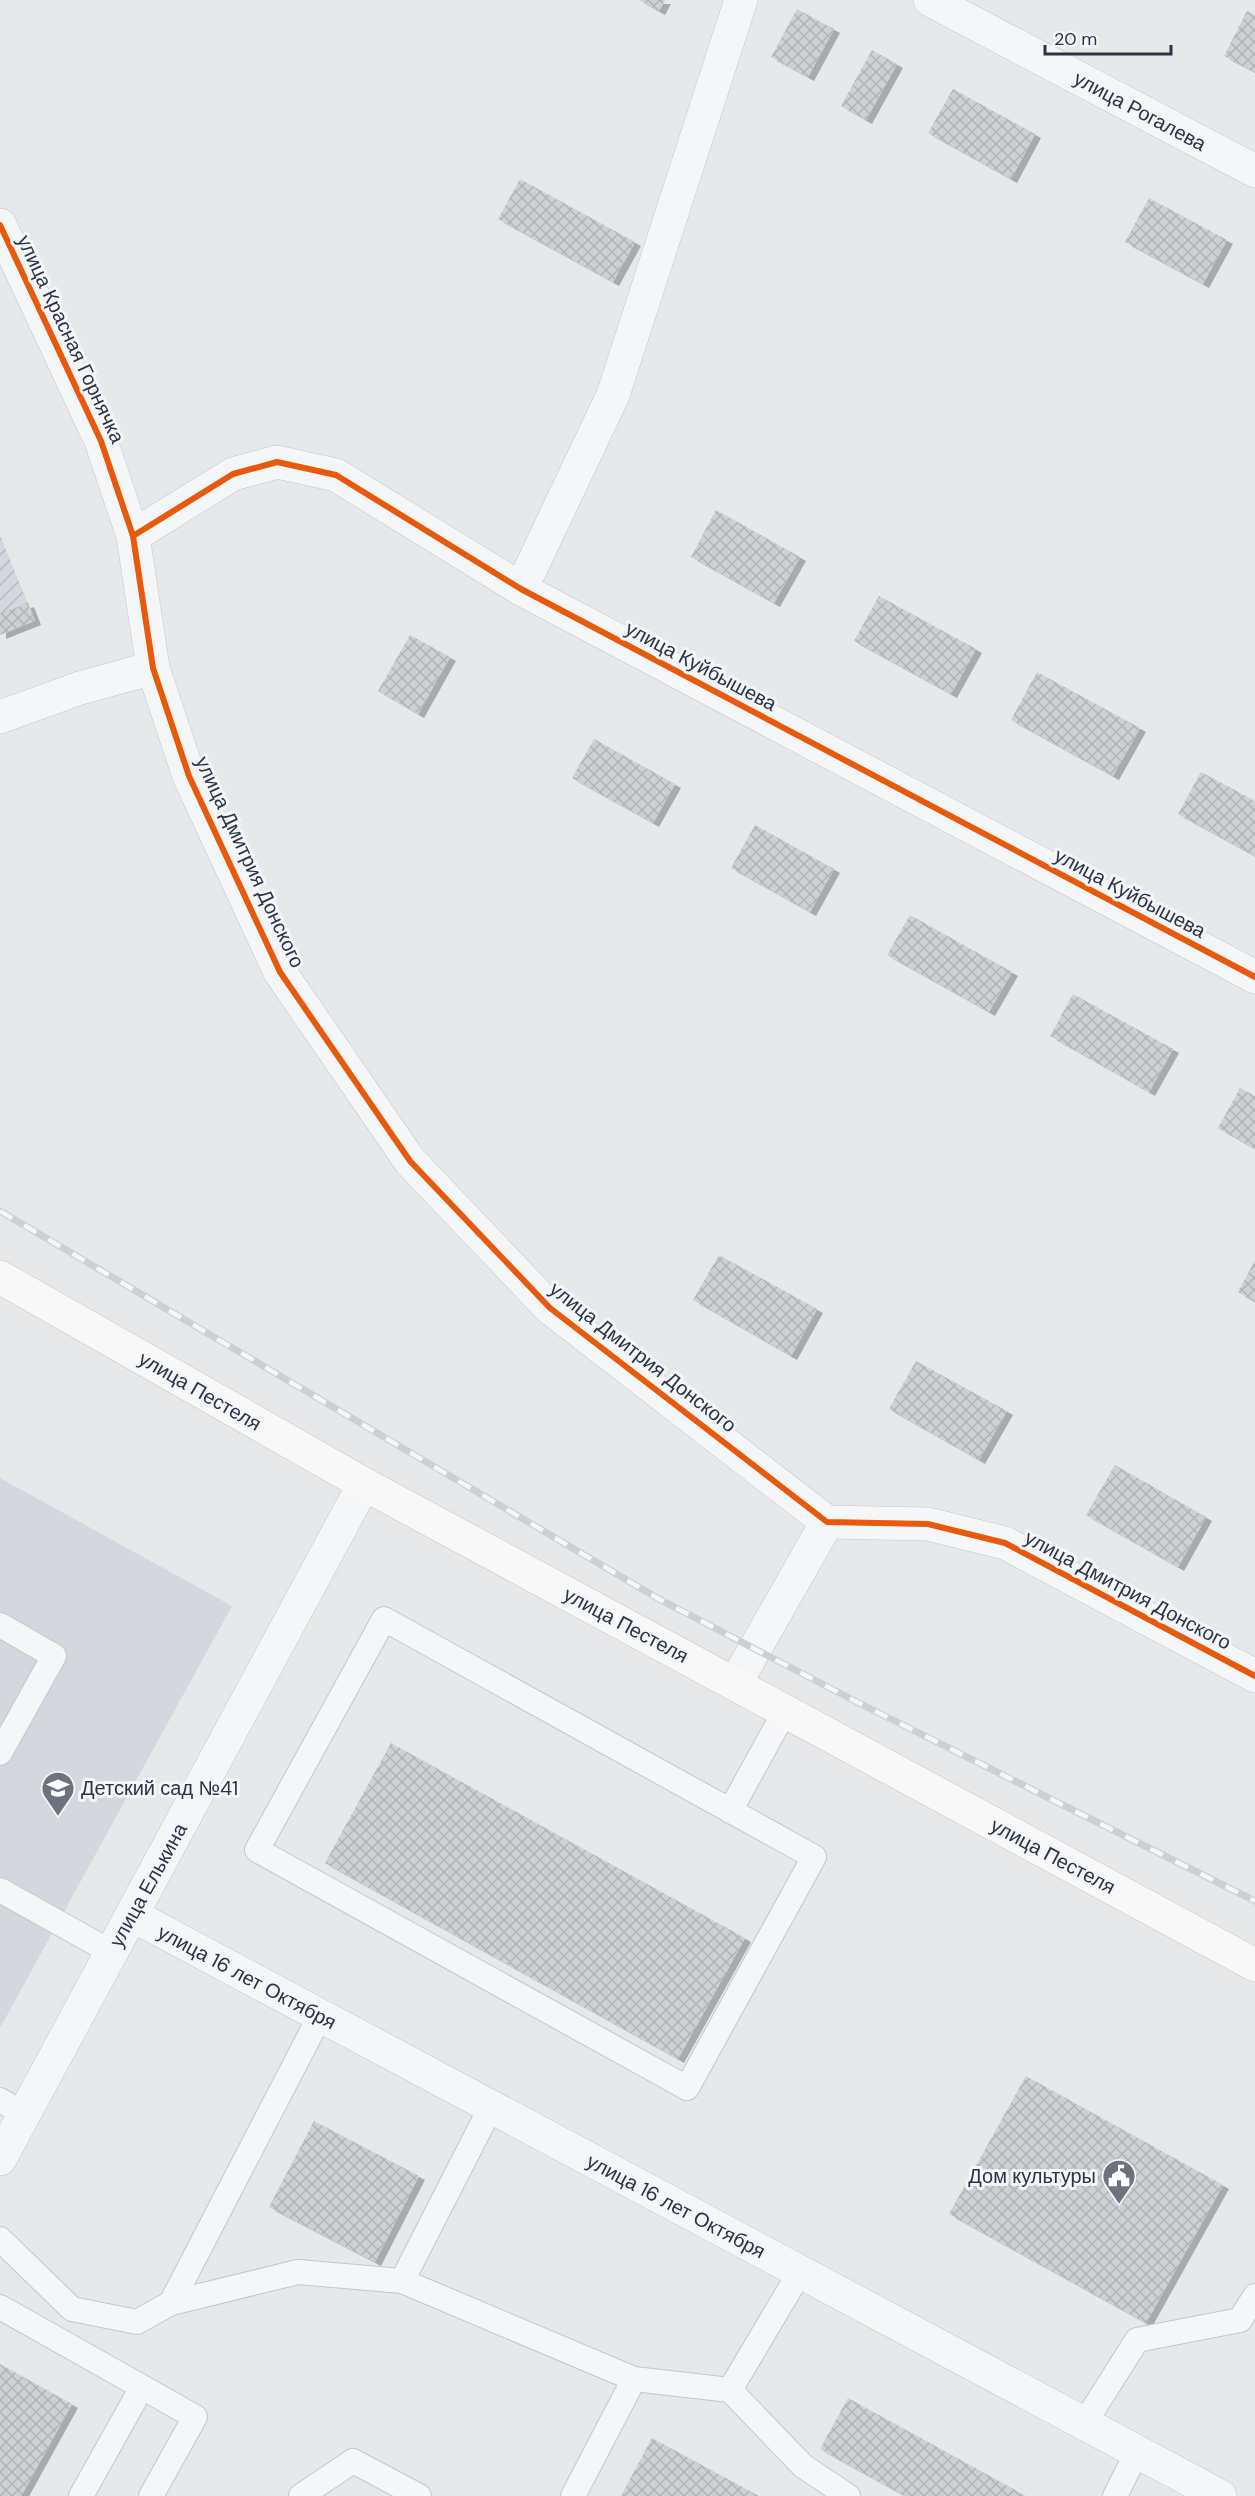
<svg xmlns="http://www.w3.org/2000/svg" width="1255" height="2496" font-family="'DM Sans',sans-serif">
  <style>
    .built { fill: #d4d7dd }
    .industrial { fill: url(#industrial-furrows) }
    .building { fill: url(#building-cross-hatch); filter: url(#shadow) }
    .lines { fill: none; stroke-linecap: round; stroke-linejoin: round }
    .service-casing { stroke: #c4c6c8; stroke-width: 26 }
    .minor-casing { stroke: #c4c6c8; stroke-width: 34 }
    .tertiary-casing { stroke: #c4c6c8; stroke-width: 34 }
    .primary-casing { stroke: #c2c5c8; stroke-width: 34 }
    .service { stroke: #f5f6f7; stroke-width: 24 }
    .minor { stroke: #f5f6f7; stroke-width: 33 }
    .tertiary { stroke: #f5f6f7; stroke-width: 33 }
    .primary { stroke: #f8f8f8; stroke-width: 33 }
    .rail-casing { stroke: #cecfd2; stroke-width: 7 }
    .rail { stroke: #f4f6f9; stroke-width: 4.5; stroke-dasharray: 14; stroke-linecap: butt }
    .cycleway-casing { stroke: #f4f6f9; stroke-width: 10 }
    .cycleway { stroke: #e8590c; stroke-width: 6 }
    .labels { text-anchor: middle; stroke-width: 6; stroke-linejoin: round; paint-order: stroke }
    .street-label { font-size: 20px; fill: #2b3445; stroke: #f4f6f9 }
    .poi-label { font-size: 20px; fill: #2b3445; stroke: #f4f6f9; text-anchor: start }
  </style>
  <defs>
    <pattern id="industrial-furrows" width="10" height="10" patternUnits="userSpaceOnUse" patternTransform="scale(1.5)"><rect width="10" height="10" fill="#d4d7dd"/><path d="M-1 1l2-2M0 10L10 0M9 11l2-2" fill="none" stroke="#b6b9bf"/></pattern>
    <pattern id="building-cross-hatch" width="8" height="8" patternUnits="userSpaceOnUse" patternTransform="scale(1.5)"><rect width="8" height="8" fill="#ced0d3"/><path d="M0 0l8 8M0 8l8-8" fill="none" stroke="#b1b3b6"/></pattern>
    <filter id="shadow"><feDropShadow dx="6" dy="4" stdDeviation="0" flood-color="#0004"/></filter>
  </defs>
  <rect width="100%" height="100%" fill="#e6e8ea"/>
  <path class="built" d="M 0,1478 L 232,1606 L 0,2028 Z"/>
  <path class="industrial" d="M 0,535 L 35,621 L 0,635 Z"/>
  <path class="building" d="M 639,0 L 665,0 L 659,11 Z
    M 797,9 L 834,29 L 808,77 L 771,57 Z
    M 1247,11 L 1255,15 L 1255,72 L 1224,56 Z
    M 872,50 L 897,64 L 866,120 L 841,106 Z
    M 953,89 L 1035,134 L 1011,179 L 928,133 Z
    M 520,179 L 635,242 L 613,282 L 498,219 Z
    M 1149,198 L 1227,240 L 1203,284 L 1125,242 Z
    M 716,510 L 800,557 L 774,603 L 691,557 Z
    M 879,596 L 976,649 L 951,694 L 854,641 Z
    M 28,603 L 35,621 L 0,635 L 0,614 Z
    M 410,635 L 450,657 L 418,714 L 378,691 Z
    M 1037,672 L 1140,728 L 1113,776 L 1011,720 Z
    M 594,739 L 675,784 L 653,823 L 572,778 Z
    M 1201,772 L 1255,801 L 1255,856 L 1178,814 Z
    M 755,825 L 834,869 L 810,912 L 731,868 Z
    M 910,915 L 1012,972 L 989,1012 L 887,955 Z
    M 1073,994 L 1173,1049 L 1149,1092 L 1050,1036 Z
    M 1240,1088 L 1255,1096 L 1255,1149 L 1218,1128 Z
    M 719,1255 L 817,1309 L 791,1356 L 693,1300 Z
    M 1255,1260 L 1255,1302 L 1238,1292 Z
    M 916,1361 L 1007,1411 L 979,1460 L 889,1409 Z
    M 1115,1465 L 1206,1517 L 1178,1567 L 1086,1515 Z
    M 391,1743 L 745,1938 L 678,2059 L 325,1863 Z
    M 1026,2076 L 1223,2185 L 1146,2323 L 949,2214 Z
    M 314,2121 L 419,2176 L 375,2262 L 269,2207 Z
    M 0,2364 L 72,2404 L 21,2496 L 0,2496 Z
    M 848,2398 L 1026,2496 L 905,2496 L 820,2449 Z
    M 652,2438 L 759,2496 L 621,2496 Z"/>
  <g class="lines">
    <g class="service-casing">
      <path id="service" d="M 384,1619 L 814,1857 L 687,2088 L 257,1850 Z
        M 0,1625 L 54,1656 L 0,1753
        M 730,1811 L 785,1711
        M 0,1890 L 111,1952
        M 320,2016 L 171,2303 L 298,2272 L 402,2281 L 634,2379 L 730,2390 L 803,2466 L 848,2496
        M 0,2100 L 24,2114
        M 0,2239 L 72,2309 L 137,2322 L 171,2303
        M 402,2281 L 491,2107
        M 0,2307 L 142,2387 L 81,2496
        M 142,2387 L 195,2417 L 151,2496
        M 730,2390 L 800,2272
        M 1084,2424 L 1137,2340 L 1240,2320 L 1255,2296
        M 301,2496 L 353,2461 L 419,2496
        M 573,2496 L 634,2379
        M 1115,2496 L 1137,2452"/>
    </g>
    <g class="minor-casing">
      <path id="minor" d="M 930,0 L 1255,171
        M 0,225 L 101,441 L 133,536 L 153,668 L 189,776 L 280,972 L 410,1161 L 550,1308 L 827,1522 L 928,1524 L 1005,1543 L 1255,1676
        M 133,536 L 233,474 L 277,462 L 336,475 L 521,589 L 1255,977
        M 521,589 L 613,395 L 741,0
        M 0,717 L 80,688 L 153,668
        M 735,1684 L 827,1522
        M 132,1915 L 1220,2496"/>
    </g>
    <g class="tertiary-casing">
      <path id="tertiary" d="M 0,2159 L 364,1484"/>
    </g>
    <g class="primary-casing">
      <path id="primary" d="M 0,1277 L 364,1484 L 1255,1965"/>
    </g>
    <use href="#service" class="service"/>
    <use href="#minor" class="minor"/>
    <use href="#tertiary" class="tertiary"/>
    <use href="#primary" class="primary"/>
    <g class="rail-casing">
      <path id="rail" d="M 0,1211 L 659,1599 L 851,1699 L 1255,1901"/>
    </g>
    <use href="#rail" class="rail"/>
    <g class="cycleway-casing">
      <path id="cycleway" d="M 0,225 L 101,441 L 133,536 L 153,668 L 189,776 L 280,972 L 410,1161 L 550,1308 L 827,1522 L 928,1524 L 1005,1543 L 1255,1676
        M 133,536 L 233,474 L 277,462 L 336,475 L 521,589 L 1255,977"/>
    </g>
    <use href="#cycleway" class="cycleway"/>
  </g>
  <defs>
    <g id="school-pin" transform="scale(1.725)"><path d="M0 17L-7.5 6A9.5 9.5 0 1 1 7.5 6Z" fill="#6c737f" stroke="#f4f6f9"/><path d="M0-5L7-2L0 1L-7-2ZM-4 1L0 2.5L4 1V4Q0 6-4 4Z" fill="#fff"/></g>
    <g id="civic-pin" transform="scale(1.725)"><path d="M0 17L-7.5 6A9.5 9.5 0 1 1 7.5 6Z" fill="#6c737f" stroke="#f4f6f9"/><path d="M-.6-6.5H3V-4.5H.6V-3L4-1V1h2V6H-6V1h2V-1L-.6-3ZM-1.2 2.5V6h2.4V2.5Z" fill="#fff"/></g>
  </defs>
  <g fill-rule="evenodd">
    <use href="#school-pin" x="58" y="1788"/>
    <use href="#civic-pin" x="1119" y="2176"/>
  </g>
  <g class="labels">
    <g class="street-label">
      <text transform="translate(1140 111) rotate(28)" y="7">улица Рогалева</text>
      <text transform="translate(71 339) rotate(65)" y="7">улица Красная Горнячка</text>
      <text transform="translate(701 666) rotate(28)" y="7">улица Куйбышева</text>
      <text transform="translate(250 862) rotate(65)" y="7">улица Дмитрия Донского</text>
      <text transform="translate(1130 893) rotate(28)" y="7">улица Куйбышева</text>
      <text transform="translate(643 1357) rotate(38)" y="7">улица Дмитрия Донского</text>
      <text transform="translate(200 1391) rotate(30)" y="7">улица Пестеля</text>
      <text transform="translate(1128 1590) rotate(28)" y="7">улица Дмитрия Донского</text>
      <text transform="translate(626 1625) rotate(28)" y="7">улица Пестеля</text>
      <text transform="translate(1053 1856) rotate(28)" y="7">улица Пестеля</text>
      <text transform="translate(148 1885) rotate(-61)" y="7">улица Елькина</text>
      <text transform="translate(247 1977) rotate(28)" y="7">улица 16 лет Октября</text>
      <text transform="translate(676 2206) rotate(28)" y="7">улица 16 лет Октября</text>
    </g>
    <g class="poi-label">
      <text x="81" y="1795">Детский сад №41</text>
      <text x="1096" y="2183" text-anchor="end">Дом культуры</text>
    </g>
  </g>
  <path d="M1045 45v9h126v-9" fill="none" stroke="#2b3445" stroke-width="3"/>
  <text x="1054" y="45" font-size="18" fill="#2b3445" stroke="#f4f6f9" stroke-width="4.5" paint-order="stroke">20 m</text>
</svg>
